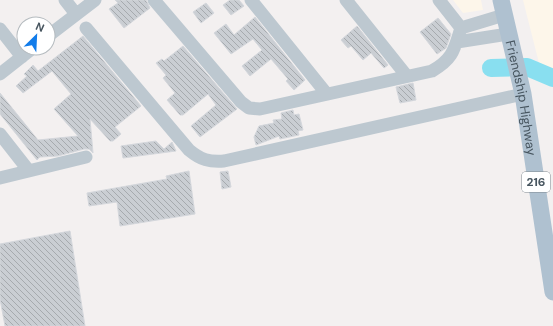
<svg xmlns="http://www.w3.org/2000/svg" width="553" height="326" font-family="'DM Sans',sans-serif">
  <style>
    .commercial { fill: #fdf6ea }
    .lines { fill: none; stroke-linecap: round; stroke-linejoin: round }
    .river { stroke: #89dff0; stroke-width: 18 }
    .building { fill: url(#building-back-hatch); stroke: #d4d7dc }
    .minor { stroke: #bdc8d0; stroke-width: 13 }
    .major { stroke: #afc1d0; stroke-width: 17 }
    .labels { text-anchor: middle; stroke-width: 3.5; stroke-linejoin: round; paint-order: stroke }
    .shield { fill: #fff; stroke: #7e888f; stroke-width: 1 }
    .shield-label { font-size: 12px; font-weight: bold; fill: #47555f }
    .street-label { font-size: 13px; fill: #47555f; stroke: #fff }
  </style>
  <defs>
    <pattern id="building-back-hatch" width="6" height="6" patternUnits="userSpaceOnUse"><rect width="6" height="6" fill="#caced3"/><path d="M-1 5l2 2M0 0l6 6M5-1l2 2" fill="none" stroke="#a6aaae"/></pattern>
  </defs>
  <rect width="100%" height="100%" fill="#f3f0f0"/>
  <path class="commercial" d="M 453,0 L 481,0 L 483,10 L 463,13 Z
    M 523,0 L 553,0 L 553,76 L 541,71 Z"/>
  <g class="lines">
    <path class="river" d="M 491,68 L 527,67 L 553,78"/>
  </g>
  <path class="building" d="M 115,0 L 146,0 L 150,8 L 124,28 L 109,9 L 118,3 Z
    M 230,0 L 239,0 L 244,6 L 231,15 L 223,5 Z
    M 206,3 L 214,13 L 201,23 L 193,12 Z
    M 255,17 L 305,80 L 294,90 L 286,81 L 288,79 L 271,59 L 250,76 L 242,66 L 262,50 L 253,39 L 231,54 L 214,33 L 226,24 L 234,35 Z
    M 438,18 L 451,34 L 446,48 L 437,54 L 420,32 Z
    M 357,26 L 388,65 L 384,68 L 371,53 L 363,60 L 351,46 L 348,48 L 341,40 Z
    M 83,36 L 141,106 L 115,127 L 121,134 L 113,141 L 110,141 L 90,119 L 93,153 L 89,149 L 84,149 L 58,156 L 40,157 L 37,160 L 0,114 L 0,93 L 38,140 L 78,136 L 54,109 L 71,94 L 52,71 L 23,93 L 16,86 L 27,76 L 24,74 L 33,65 L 38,71 Z
    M 183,46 L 237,109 L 200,137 L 191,126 L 216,105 L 208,94 L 183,115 L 180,115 L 167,100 L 175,93 L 163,78 L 166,75 L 156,63 L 162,59 L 164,61 Z
    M 413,83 L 416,100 L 400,103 L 396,87 Z
    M 293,110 L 294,115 L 299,114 L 303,130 L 298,131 L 299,135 L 280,139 L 279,136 L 256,145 L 254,137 L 259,126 L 274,123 L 273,120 L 282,119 L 281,113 Z
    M 156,141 L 164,149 L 172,142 L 176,151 L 123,158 L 121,146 Z
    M 189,171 L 195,214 L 120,226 L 117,202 L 89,206 L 87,193 L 167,179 L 166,176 Z
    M 228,171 L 231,187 L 222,189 L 220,172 Z
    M 70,231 L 85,326 L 5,326 L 0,299 L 0,244 Z"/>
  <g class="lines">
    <path class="minor" d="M 65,0 L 76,14
      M 154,0 L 241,102 L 249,108 L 260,109 L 432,71 C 453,59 454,50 461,28 L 439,0
      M 251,0 L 326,93
      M 346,0 L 406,75
      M 86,28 L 189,150 C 201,160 209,162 224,161 L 523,94
      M 461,28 L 504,15
      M 0,29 L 22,57
      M 48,36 L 95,0
      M 457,42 L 508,34
      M 0,74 L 33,48
      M 0,134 L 29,171
      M 0,178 L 86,157"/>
    <path class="major" id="s1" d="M 501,0 L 523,94 L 553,292"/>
  </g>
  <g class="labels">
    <rect class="shield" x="522" y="172" width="28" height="20" rx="3"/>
    <g class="shield-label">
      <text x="536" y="186">216</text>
    </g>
    <g class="street-label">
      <text dy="5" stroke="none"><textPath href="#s1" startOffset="100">Friendship Highway</textPath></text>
    </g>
  </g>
  <g transform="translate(36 36) rotate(24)"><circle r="19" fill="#ffffff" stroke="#b5bbbf"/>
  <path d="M0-3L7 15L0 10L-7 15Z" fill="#127cea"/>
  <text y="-6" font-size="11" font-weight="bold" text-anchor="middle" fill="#47555f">N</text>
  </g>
</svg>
